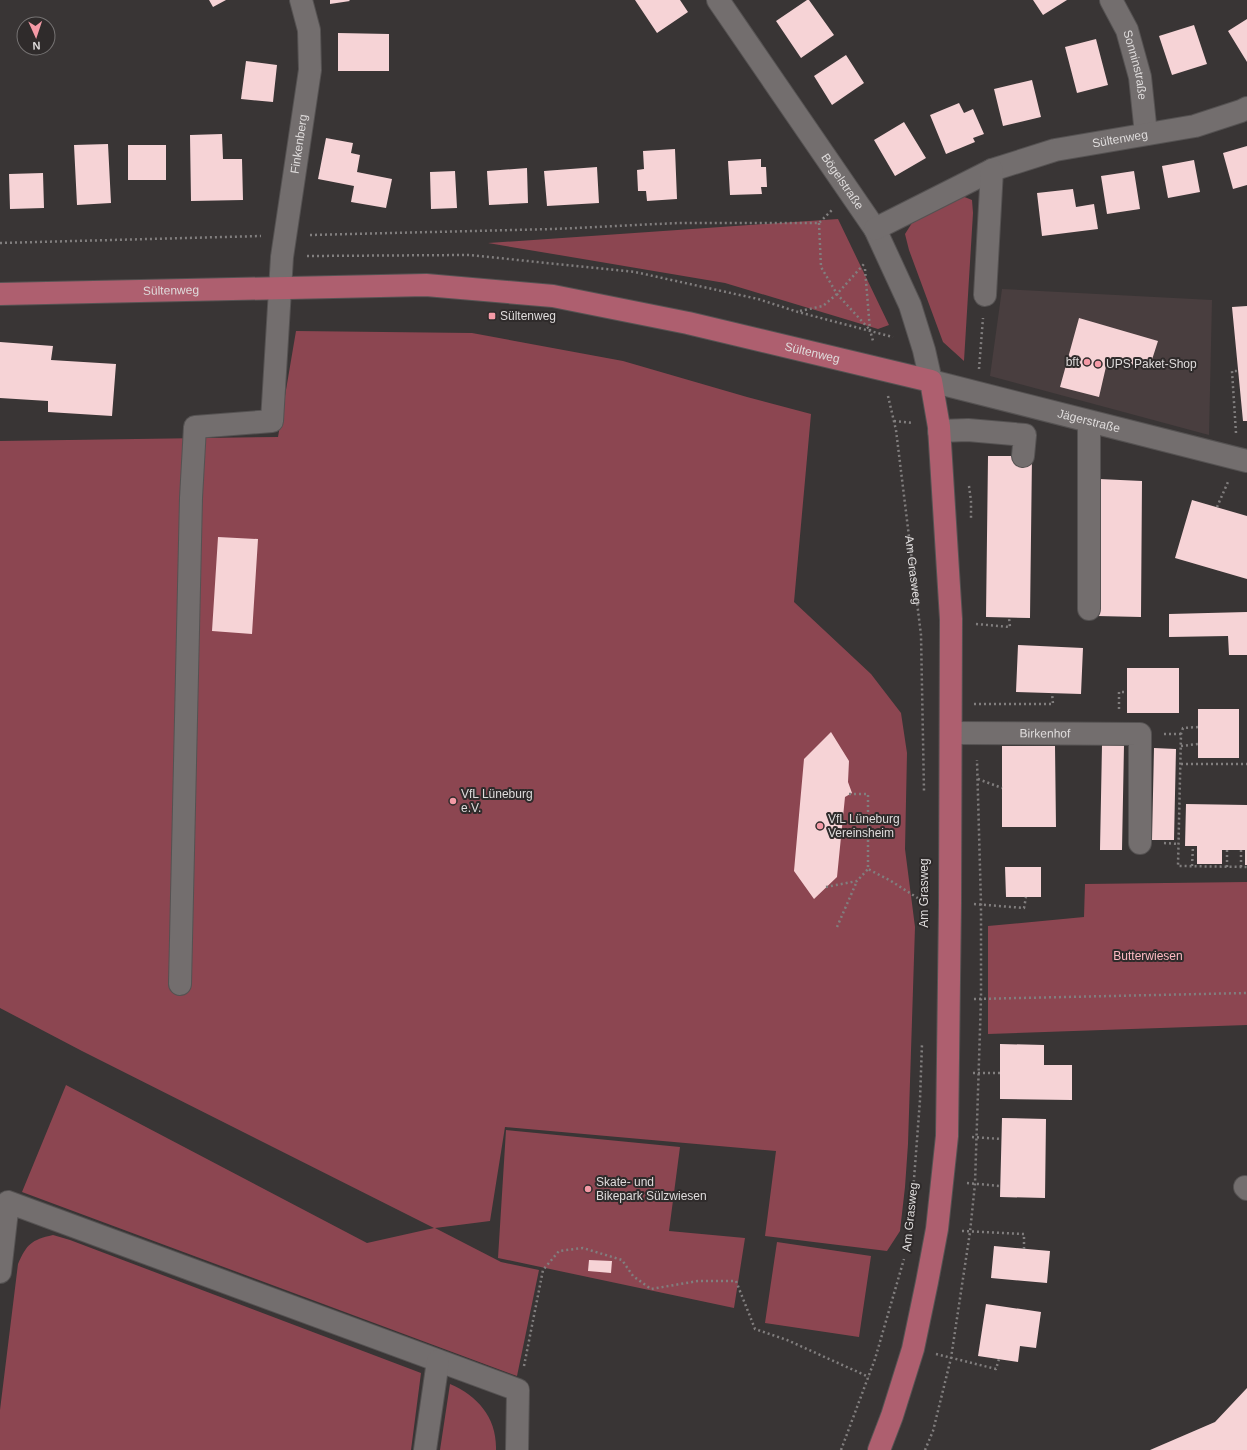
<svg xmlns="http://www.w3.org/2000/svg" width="1247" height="1450" font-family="Arial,sans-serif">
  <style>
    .built { fill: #493e3f }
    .green { fill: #8c4651 }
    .building { fill: #f6d3d6 }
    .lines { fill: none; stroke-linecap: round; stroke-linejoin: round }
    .minor-casing { stroke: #555252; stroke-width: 24 }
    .major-casing { stroke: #555252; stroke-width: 24 }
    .path { stroke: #817e7e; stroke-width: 2.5; stroke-dasharray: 2 3; stroke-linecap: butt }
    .minor { stroke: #736e6e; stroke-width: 22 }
    .major { stroke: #ae5f6f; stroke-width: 22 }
    .poi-dot { fill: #f49aa6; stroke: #2f2b2b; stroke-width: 1.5 }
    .labels { text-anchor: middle; stroke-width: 4; stroke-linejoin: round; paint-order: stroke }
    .street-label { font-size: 12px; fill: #dfdcdc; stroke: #2f2b2b }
    .poi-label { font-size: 12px; fill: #dfdcdc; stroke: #2f2b2b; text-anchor: start }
    .park-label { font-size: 12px; fill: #febbc3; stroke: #2f2b2b }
  </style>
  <rect width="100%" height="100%" fill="#393535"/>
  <path class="built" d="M 1002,289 L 1212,300 L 1209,435 L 990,376 Z"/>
  <path class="green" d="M 962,196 L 972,200 L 973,213 L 964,361 L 943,342 L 909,250 L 905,234 L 912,223 Z
    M 838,219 L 889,325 L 878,329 L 725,283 L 488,243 Z
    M 296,331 L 472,333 L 623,361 L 747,397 L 811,414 L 794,602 L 871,674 L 901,713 L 907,753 L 905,849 L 915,927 L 908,1144 L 905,1187 L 900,1231 L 887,1251 L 765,1236 L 776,1151 L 505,1127 L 490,1221 L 435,1228 L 501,1262 L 539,1270 L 517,1376 L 22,1192 L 66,1085 L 367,1243 L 434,1228 L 82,1051 L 0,1008 L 0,441 L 278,437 Z
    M 1247,882 L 1247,1025 L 988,1034 L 988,926 L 1084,917 L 1085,884 Z
    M 506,1130 L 680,1147 L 669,1231 L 745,1238 L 734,1308 L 498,1258 Z
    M 53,1235 L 70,1240 L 421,1373 L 411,1450 L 0,1450 L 0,1410 L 18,1264 C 27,1244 31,1240 53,1235 Z
    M 777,1242 L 871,1256 L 859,1337 L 765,1323 Z
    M 450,1384 C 478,1396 497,1418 496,1450 L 440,1450 Z"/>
  <path class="building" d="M 209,0 L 226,0 L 213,7 Z
    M 330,0 L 349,0 L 350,1 L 330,4 Z
    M 635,0 L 680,0 L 688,12 L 657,33 Z
    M 807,0 L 809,0 L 834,35 L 801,58 L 776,21 Z
    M 1033,0 L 1067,0 L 1043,15 Z
    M 1247,19 L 1247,62 L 1228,31 Z
    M 1194,25 L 1207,64 L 1172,75 L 1159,36 Z
    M 338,33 L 389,34 L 389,71 L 338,71 Z
    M 1096,39 L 1108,85 L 1077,93 L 1065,47 Z
    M 846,55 L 864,83 L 832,105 L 814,76 Z
    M 246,61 L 277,65 L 273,102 L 241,99 Z
    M 1032,80 L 1041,117 L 1003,126 L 994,89 Z
    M 959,103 L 964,113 L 973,109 L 984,134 L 973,138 L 975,142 L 946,154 L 930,115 Z
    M 904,122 L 926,158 L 895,176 L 874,140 Z
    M 222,134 L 223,159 L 242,159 L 243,200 L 191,201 L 190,135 Z
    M 326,138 L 353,143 L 351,153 L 360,155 L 357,172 L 392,179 L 386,208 L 351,202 L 354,186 L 318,179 Z
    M 108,144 L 111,203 L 77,205 L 74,145 Z
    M 128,145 L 166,145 L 166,180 L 128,180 Z
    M 1247,146 L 1247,185 L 1233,189 L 1223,153 Z
    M 675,149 L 677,199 L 647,201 L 646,191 L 638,191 L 637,170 L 644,169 L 643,151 Z
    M 761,159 L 761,167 L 766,167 L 767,187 L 761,187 L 762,194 L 730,195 L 728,161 Z
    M 1194,160 L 1200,192 L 1168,198 L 1162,166 Z
    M 597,167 L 599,203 L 547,206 L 544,171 Z
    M 527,168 L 528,203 L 489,205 L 487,171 Z
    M 455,171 L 457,208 L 431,209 L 430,172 Z
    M 1134,171 L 1140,209 L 1107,214 L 1101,176 Z
    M 43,173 L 44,208 L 10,209 L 9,174 Z
    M 1073,189 L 1076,207 L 1094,204 L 1098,229 L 1042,236 L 1037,193 Z
    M 1247,306 L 1247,421 L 1243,421 L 1232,307 Z
    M 1079,318 L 1158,341 L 1149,369 L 1108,358 L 1099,397 L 1060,387 Z
    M 0,342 L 53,346 L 51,360 L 116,364 L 112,416 L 48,412 L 48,401 L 0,398 Z
    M 988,456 L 1032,456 L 1030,618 L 986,617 Z
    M 1099,479 L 1142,481 L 1141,617 L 1097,616 Z
    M 1192,500 L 1247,516 L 1247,579 L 1175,558 Z
    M 218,537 L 258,539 L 252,634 L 212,631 Z
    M 1247,612 L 1247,655 L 1229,655 L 1228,636 L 1169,637 L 1169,614 Z
    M 1018,645 L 1083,648 L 1081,694 L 1016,692 Z
    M 1127,668 L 1179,668 L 1179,713 L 1127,713 Z
    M 1198,709 L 1239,709 L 1239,758 L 1198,758 Z
    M 831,732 L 849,761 L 848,782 L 852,793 L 845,797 L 837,877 L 814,899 L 794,871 L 804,759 Z
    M 1102,745 L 1124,745 L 1122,850 L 1100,850 Z
    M 1002,746 L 1055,746 L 1056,827 L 1002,827 Z
    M 1154,748 L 1176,749 L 1174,840 L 1152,840 Z
    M 1186,804 L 1247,805 L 1247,865 L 1245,865 L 1245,850 L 1222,850 L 1222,864 L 1197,864 L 1197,846 L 1185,846 Z
    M 1005,867 L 1041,867 L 1041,897 L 1006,897 Z
    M 1000,1044 L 1044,1045 L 1044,1065 L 1072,1065 L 1072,1100 L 1000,1099 Z
    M 1002,1118 L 1046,1119 L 1045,1198 L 1000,1197 Z
    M 994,1246 L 1050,1251 L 1047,1283 L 991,1278 Z
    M 589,1260 L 612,1261 L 611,1273 L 588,1271 Z
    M 986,1304 L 1041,1312 L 1036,1348 L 1020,1346 L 1018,1362 L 978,1356 Z
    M 1247,1388 L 1247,1450 L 1150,1450 L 1215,1422 Z"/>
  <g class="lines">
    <g class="minor-casing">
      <g id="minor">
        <path id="s2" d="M 718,0 L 875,229 L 910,305 L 924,350 L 931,381 L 1247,461"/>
        <path id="s3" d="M 1111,0 L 1127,30 L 1140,77 L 1146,134"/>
        <path id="s4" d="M 875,229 L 992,170 L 1055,150 L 1195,126 L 1241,111 L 1247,108"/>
        <path d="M 985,295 L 992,170"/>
        <path d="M 939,431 L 968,430 L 1025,435 L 1023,456"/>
        <path d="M 1089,609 L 1089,422"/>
        <path id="s5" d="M 951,733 L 1140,734 L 1140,843"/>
        <path id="s6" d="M 180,984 L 191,498 L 195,427 L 272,421 L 282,257 L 310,70 L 309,30 L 301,0"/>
        <path d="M 1245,1187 L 1247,1189"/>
        <path d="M 0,1272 L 8,1202 L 518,1390 L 517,1450"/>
        <path d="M 425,1450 L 438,1361"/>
      </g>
    </g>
    <g class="major-casing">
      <g id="major">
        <path id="s7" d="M 0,294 L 426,285 L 553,296 L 688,323 L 931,381 L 939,427 L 951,619 L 950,904 L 947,1136 L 937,1229 L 927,1282 L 913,1349 L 892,1416 L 879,1450"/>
      </g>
    </g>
    <g class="path">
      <path d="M 819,223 L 821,267 L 837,294 L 870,330"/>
      <path d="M 310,235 L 554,229 L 678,223 L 819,223 L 833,209"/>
      <path d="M 0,243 L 261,236"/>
      <path d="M 307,256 L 469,255 L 635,272 L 758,299 L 798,312 L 893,337"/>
      <path d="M 865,269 L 870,330 L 873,341"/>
      <path d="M 800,311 L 823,306 L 837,294 L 864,264"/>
      <path d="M 979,369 L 983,318"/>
      <path id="s1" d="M 888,396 L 896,430 L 921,635 L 924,791"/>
      <path d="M 894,421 L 913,423"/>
      <path d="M 1236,433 L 1232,371 L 1238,371"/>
      <path d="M 969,486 L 971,501 L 971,519"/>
      <path d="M 1217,507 L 1228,482"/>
      <path d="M 976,624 L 1010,627 L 1009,618"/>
      <path d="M 974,704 L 1053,704 L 1052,693"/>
      <path d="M 1119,709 L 1119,692 L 1127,692"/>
      <path d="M 1198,727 L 1183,728 L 1181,734 L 1178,866 L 1247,867"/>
      <path d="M 1164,734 L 1181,734"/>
      <path d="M 1181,746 L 1198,744"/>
      <path d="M 1181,764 L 1247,764"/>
      <path d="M 978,779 L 1002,788"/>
      <path d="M 849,794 L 868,794 L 868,869 L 891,881 L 927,904"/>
      <path d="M 1164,843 L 1179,844"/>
      <path d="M 1227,850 L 1227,867"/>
      <path d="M 1192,866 L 1193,846"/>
      <path d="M 1241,867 L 1241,850"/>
      <path d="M 826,887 L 857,881 L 868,869"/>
      <path d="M 974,904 L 1024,908 L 1026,897"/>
      <path d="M 837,927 L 857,881"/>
      <path d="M 974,999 L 1247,993"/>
      <path d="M 973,1073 L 1000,1073"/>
      <path d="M 972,1137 L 1001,1139"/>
      <path d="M 967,1183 L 1000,1186"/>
      <path d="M 962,1231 L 1024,1234 L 1024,1249"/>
      <path d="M 910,1232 L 920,1100 L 922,1044"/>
      <path d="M 936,1354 L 996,1369 L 999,1359"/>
      <path d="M 524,1366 L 543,1270 L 559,1251 L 583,1248 L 622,1260 L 633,1276 L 651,1289 L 698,1281 L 736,1281 L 755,1329 L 787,1340 L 869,1377"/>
      <path d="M 841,1450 L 875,1359 L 904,1259"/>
      <path d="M 925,1450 L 933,1431 L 951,1358 L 970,1232 L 975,1184 L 981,999 L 981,904 L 977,760"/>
    </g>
    <use href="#minor" class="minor"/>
    <use href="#major" class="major"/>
  </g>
  <g class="poi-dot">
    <rect x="488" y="312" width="8" height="8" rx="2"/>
    <circle cx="1087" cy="362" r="4"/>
    <circle cx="1098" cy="364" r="4"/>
    <circle cx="453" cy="801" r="4"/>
    <circle cx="820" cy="826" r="4"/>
    <circle cx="588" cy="1189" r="4"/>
  </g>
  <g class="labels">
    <g class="street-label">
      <text dy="4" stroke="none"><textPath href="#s3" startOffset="70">Sonninstraße</textPath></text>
      <text dy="4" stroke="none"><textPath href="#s4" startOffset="263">Sültenweg</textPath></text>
      <text dy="4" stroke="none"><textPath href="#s6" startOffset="913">Finkenberg</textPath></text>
      <text dy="4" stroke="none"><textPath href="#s2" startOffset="220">Bögelstraße</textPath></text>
      <text dy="4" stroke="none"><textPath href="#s7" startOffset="171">Sültenweg</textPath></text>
      <text dy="4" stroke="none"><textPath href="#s7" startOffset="819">Sültenweg</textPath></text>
      <text dy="4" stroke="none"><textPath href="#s2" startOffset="603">Jägerstraße</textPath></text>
      <text dy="4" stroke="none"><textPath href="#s1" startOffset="176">Am Grasweg</textPath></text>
      <text dy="4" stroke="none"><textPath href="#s5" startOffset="94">Birkenhof</textPath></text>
      <text transform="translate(924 893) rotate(-90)" y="4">Am Grasweg</text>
      <text transform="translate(910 1217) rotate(-84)" y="4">Am Grasweg</text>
    </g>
    <g class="poi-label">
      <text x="500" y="320">Sültenweg</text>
      <text x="1079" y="366" text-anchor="end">bft</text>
      <text x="1106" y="368">UPS Paket-Shop</text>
      <text x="461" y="798">VfL Lüneburg<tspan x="461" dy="14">e.V.</tspan></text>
      <text x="828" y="823">VfL Lüneburg<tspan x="828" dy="14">Vereinsheim</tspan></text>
      <text x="596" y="1186">Skate- und<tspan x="596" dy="14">Bikepark Sülzwiesen</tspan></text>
    </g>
    <g class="park-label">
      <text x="1148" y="960">Butterwiesen</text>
    </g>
  </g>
  <g transform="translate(36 36) rotate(177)"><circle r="19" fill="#2f2b2b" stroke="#757272"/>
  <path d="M0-3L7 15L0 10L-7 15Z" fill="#f49aa6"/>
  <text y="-6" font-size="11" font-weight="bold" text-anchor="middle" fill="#dfdcdc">N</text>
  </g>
</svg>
